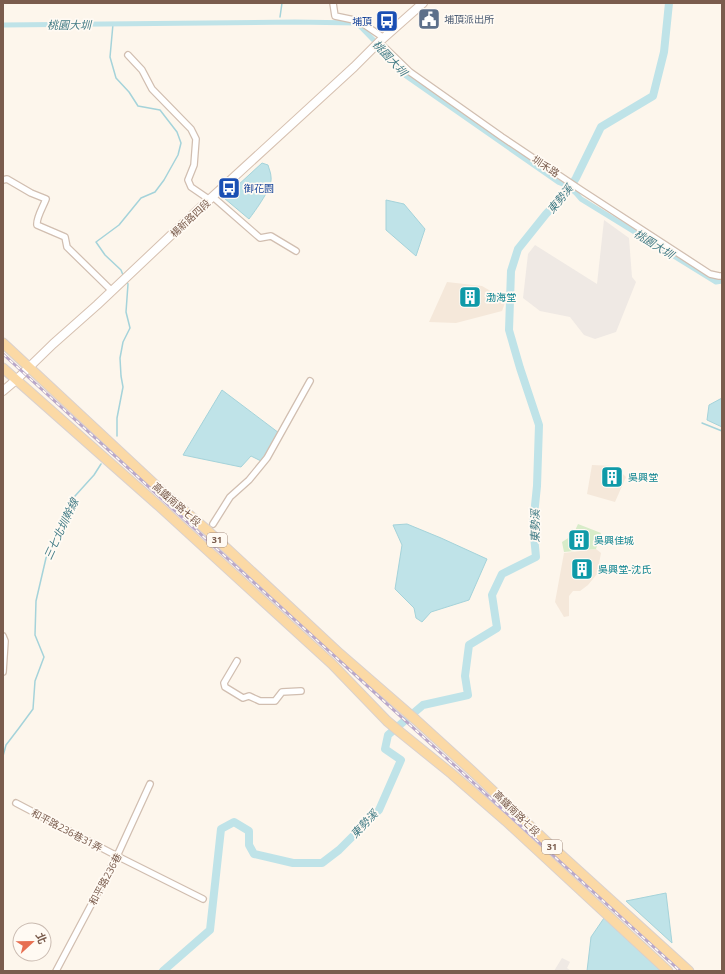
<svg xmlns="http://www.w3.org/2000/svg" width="725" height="974" font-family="'Open Sans','Noto Sans TC',sans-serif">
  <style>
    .residential { fill: #f5e8da }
    .industrial { fill: #efe9e4 }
    .green { fill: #d8ecc9 }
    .water { fill: #bfe3e8; stroke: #a5d3da }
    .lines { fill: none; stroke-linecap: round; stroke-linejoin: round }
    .stream { stroke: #a5d3da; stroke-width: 1.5 }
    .canal { stroke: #bfe3e8; stroke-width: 5 }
    .river { stroke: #bfe3e8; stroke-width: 8 }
    .street-casing { stroke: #d1beb0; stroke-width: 8 }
    .secondary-casing { stroke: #d6c0b0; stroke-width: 10 }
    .primary-casing { stroke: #dad1cd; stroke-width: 11 }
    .street { stroke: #fff; stroke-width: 5.5 }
    .secondary { stroke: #fff; stroke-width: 8 }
    .primary { stroke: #fbd9a5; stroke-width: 9 }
    .rail-casing { stroke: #b9a8c9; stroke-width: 3 }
    .rail { stroke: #fffaf3; stroke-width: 1.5; stroke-dasharray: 4.5; stroke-linecap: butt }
    .labels { text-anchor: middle; stroke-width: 3.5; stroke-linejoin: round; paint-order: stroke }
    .shield { fill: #fffaf3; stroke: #a28b7f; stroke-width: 1 }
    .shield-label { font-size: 9px; font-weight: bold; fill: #7a5c4d }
    .service-label { font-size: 10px; fill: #4e5e75; stroke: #fffaf3; text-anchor: start }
    .transit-label { font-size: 10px; fill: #164399; stroke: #fffaf3; text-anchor: end }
    .street-label { font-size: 10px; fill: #7a5c4d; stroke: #fffaf3 }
    .culture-label { font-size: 10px; fill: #0d838f; stroke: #fffaf3; text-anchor: start }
    .water-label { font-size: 11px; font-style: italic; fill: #437c86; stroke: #fffaf3 }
  </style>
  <rect width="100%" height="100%" fill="#fdf6ec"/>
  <path class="residential" d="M 447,282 L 482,286 L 506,300 L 502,311 L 456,323 L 429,322 Z
    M 592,465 L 615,466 L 626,477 L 615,502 L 587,494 Z
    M 596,549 L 601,553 L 597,574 L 588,585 L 580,591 L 573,591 L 569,596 L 569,616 L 564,617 L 555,602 L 564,553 Z"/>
  <path class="industrial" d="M 604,220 L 629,238 L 632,277 L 636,282 L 616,332 L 595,339 L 584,335 L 570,317 L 540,311 L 523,298 L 528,254 L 535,245 L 597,284 Z
    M 562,958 L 570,962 L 567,968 L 571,971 L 554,971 Z"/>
  <path class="green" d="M 578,524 L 601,533 L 596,549 L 564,552 L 562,542 L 573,535 Z"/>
  <path class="water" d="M 262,163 L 268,165 C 269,169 271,173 271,177 C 273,187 255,211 249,219 L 224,198 Z
    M 386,200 L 404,204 L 425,229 L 416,256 L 386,230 Z
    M 222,390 L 279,433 L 263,462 L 251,456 L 241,467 L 183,455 Z
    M 722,398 L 722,427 L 707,420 L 709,405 Z
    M 407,524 L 441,538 L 487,559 L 469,600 L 431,612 L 422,622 L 416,618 L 414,608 L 395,589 L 402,545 L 393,525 Z
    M 666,893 L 672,943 L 626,901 Z
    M 604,918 L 661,971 L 587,971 L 591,937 Z"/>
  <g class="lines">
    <path class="stream" d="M 280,17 L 282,3
      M 280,21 L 280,22
      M 113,24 L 110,57 L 116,78 L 129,92 L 138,106 L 160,110 L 177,132 L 181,143 L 178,155 L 164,180 L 155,192 L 141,198 L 119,225 L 96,242 L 105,255 L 121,270 L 123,275
      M 702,423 L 722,431
      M 117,436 L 117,418 L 123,387 L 121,376 L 120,358 L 123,342 L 130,328 L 126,312 L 128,284 L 127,282
      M 3,756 L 6,745 L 19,728 L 33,709 L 35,681 L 44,657 L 35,635 L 36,601 L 46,558 L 59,528 L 75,496 L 94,475 L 101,464"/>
    <path class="canal" d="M 3,25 L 295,22 L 357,23 L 388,55 L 406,76 L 558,182 C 568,185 575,191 581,199 L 716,282 L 722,281"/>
    <path class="river" d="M 163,971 L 210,930 L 221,829 L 234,822 L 249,831 L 249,845 L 254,854 L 293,863 L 322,863 L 339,850 L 379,810 L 401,760 L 385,749 L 388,735 L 423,705 L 468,695 L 465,676 L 469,645 L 497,628 L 492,595 L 502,574 L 536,557 L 533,525 L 537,486 L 539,425 L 520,368 L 509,330 L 511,271 L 518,249 L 546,214 L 568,191 L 576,178 L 601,127 L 653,96 L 664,52 L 669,3"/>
    <g class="street-casing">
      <path id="street" d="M 333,3 L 335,16 L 359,21 L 384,38
        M 379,42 L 410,72 L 502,137 L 581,190 L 710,274 L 719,276 L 722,276
        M 128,55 L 142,70 L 152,89 L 191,129 L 196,139 L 194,165 L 188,180 L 191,187 L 210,200
        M 3,180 L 7,179 L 31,193 L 46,199 C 43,207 36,218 37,225 L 65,237 L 67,247 L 112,291
        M 213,197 L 260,238 L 271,236 L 296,251
        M 213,524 L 230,497 L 249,480 L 267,458 L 310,381
        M 3,636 L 5,641 L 3,672
        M 237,661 L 224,683 L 225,687 L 243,698 L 249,696 L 260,701 L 275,701 L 282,692 L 301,691
        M 16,803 L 117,856 L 203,899
        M 56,971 L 117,856 L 150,784"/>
    </g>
    <g class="secondary-casing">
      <path id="secondary" d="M 3,391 L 16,380 L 53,344 L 97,305 L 186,221 L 354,67 L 379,42 L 423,3"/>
    </g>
    <g class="primary-casing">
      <path id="primary" d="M 3,343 L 165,494 L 208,531 L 340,654 L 416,720 L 472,771 L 549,844 L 689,971
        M 3,368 L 159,506 L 332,664 L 387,721 L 400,732 L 452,774 L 506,821 L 668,971"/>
    </g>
    <use href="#street" class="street"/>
    <use href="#secondary" class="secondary"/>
    <use href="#primary" class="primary"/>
    <g class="rail-casing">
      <path id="rail" d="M 3,354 L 680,971"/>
    </g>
    <use href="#rail" class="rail"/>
  </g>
  <defs>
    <g id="civic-square" transform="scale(1.15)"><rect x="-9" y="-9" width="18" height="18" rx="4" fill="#5c6f8a" stroke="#fffaf3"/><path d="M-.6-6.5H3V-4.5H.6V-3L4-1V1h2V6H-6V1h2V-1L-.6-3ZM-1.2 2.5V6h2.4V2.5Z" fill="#fff"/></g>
    <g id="bus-square" transform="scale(1.15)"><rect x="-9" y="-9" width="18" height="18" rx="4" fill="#1a4fb4" stroke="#fffaf3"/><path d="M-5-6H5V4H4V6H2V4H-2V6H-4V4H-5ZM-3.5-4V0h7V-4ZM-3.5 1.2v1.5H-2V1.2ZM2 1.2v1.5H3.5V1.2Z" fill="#fff"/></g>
    <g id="building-square" transform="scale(1.15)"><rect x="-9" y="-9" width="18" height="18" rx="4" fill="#0f9aa8" stroke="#fffaf3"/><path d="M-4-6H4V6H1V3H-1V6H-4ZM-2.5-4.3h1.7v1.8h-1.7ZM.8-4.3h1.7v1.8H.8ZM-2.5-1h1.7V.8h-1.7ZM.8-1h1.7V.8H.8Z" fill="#fff"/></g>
  </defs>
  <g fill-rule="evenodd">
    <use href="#civic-square" x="429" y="19"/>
    <use href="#bus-square" x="387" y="21"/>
    <use href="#bus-square" x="229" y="188"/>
    <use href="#building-square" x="470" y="297"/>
    <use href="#building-square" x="612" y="477"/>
    <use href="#building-square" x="579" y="540"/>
    <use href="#building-square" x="582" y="569"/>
  </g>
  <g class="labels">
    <g class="shield">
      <rect x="207" y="533" width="20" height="14" rx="3"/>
      <rect x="542" y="840" width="20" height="14" rx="3"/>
    </g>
    <g class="shield-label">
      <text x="217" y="543">31</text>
      <text x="552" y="850">31</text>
    </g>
    <g class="service-label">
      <text x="444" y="23">埔頂派出所</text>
    </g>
    <g class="transit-label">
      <text x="372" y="25">埔頂</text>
      <text x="244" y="192" text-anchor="start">御花園</text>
    </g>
    <g class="street-label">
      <text transform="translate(546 166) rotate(34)" y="4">圳禾路</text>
      <text transform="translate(190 218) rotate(-43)" y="4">楊新路四段</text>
      <text transform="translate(177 504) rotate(41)" y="4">高鐵南路七段</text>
      <text transform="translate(517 813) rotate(44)" y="4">高鐵南路七段</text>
      <text transform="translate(67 830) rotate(28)" y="4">和平路236巷31弄</text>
      <text transform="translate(105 879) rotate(-62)" y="4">和平路236巷</text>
    </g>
    <g class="culture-label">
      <text x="486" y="301">渤海堂</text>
      <text x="628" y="481">吳興堂</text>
      <text x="594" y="544">吳興佳城</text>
      <text x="598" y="573">吳興堂-沈氏</text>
    </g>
    <g class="water-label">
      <text x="69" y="29">桃園大圳</text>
      <text transform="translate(390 58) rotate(47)" y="4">桃園大圳</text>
      <text transform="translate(560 199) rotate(-51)" y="4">東勢溪</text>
      <text transform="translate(654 244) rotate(32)" y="4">桃園大圳</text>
      <text transform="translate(535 526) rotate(-90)" y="4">東勢溪</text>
      <text transform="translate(61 529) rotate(-65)" y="4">三七北圳幹線</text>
      <text transform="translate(364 824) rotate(-46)" y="4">東勢溪</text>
    </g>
  </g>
  <rect width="725" height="974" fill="none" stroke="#7a5c4d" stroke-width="8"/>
  <g transform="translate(32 942) rotate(68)"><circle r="19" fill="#fffaf3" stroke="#cabbb1"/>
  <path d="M0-3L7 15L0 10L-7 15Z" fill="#e76f51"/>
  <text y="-6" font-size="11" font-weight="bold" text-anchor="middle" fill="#7a5c4d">北</text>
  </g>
</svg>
